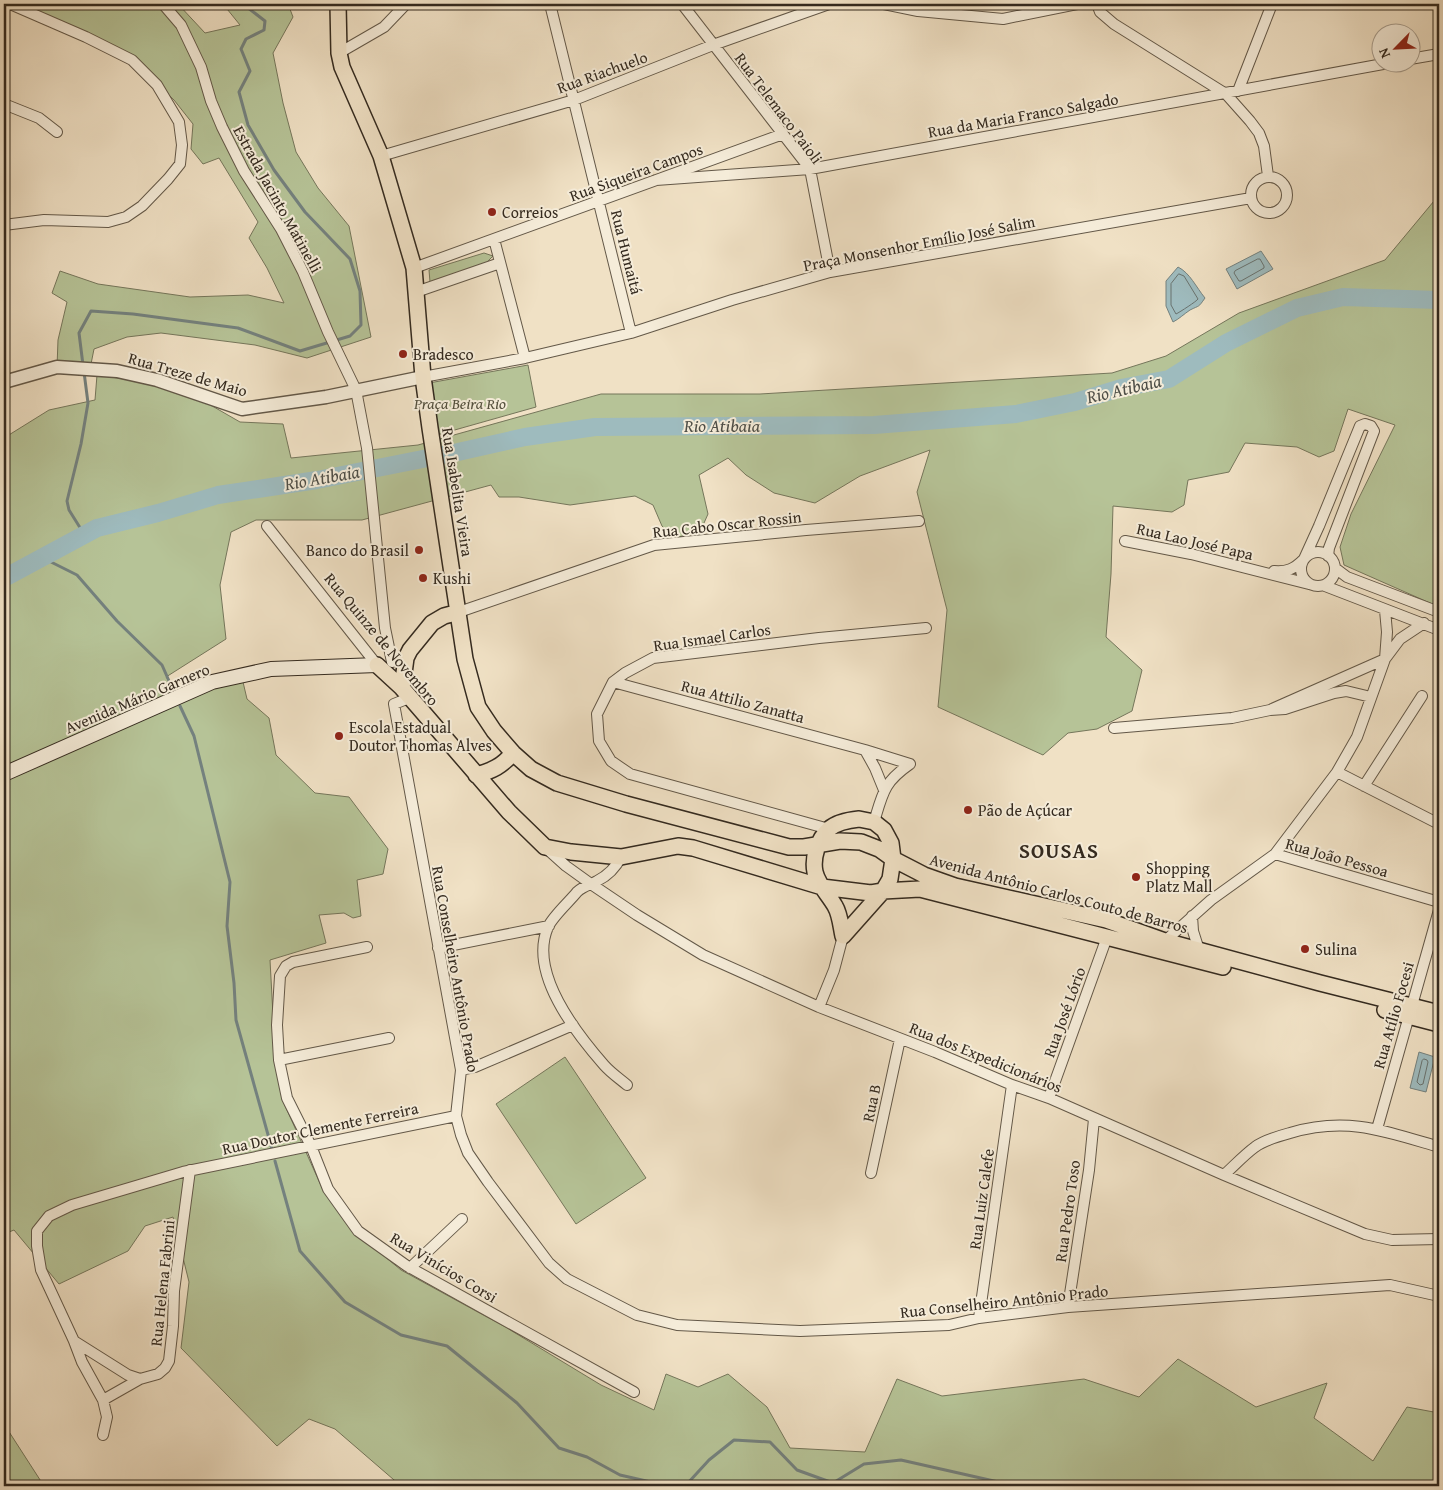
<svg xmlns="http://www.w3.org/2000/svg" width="1443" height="1490" font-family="'Gentium Book Plus',serif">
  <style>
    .green { fill: #b6c397; stroke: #75765b }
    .water { fill: #9ebbbe; stroke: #74817e }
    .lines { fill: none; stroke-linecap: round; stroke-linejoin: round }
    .shore { stroke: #69726e; stroke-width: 1 }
    .stream { stroke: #74817e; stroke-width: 3 }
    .river { stroke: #9ebbbe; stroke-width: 18 }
    .minor-casing { stroke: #635848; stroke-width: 12 }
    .tertiary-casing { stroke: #635848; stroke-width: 15 }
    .secondary-casing { stroke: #342a1f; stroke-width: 16 }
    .primary-casing { stroke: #342a1f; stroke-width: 18 }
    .minor { stroke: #f5ecd9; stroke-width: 10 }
    .tertiary { stroke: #f5ecd9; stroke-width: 12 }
    .secondary { stroke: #f5ecd9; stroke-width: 14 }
    .primary { stroke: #f0e1c5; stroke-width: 15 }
    .poi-dot { fill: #8f2418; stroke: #f5ecd9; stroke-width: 2 }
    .labels { text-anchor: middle; stroke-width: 4; stroke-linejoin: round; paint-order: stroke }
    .street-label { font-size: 16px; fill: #342a1f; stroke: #f5ecd9 }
    .poi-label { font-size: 16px; fill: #342a1f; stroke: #f5ecd9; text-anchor: start }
    .park-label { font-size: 16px; font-style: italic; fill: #54503d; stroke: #f5ecd9 }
    .water-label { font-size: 18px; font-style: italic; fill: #4e4e47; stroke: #f5ecd9 }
    .district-label { font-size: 21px; font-weight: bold; letter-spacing: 1px; fill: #342a1f; stroke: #f5ecd9 }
  </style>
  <rect width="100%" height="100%" fill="#f0e1c5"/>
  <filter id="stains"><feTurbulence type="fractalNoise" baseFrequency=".004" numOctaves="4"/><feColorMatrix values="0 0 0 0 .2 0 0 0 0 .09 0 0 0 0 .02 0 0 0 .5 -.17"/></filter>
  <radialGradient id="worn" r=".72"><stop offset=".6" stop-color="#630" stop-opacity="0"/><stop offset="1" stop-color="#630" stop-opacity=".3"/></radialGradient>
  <path class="green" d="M 4,4 L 178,4 L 205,33 L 240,25 L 223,4 L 288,4 L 293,17 L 273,53 L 283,103 L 296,152 L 318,188 L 349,226 L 371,337 L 307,358 L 255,345 L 161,333 L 127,337 L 94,349 L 91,364 L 57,367 L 58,340 L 67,302 L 52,293 L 60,271 L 98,284 L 190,297 L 248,295 L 284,303 L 267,268 L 249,238 L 258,222 L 219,158 L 203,164 L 191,149 L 193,124 L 174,100 L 132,60 L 61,26 Z
    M 1439,195 L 1439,607 L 1344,565 L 1340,547 L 1351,514 L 1395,425 L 1348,409 L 1334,451 L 1319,457 L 1297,447 L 1245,443 L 1229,472 L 1188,480 L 1184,505 L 1172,512 L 1113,506 L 1111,574 L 1106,637 L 1142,670 L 1132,711 L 1097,729 L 1068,733 L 1043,755 L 938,707 L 947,610 L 917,492 L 930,450 L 860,476 L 815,503 L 774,493 L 746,475 L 728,458 L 699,475 L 708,514 L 700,532 L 674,538 L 662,526 L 653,505 L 635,496 L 570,505 L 519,497 L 499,497 L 491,485 L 362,520 L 256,520 L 231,532 L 220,585 L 226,639 L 166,677 L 174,687 L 243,682 L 247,699 L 269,718 L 276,755 L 315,793 L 349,797 L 388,849 L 383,874 L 357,880 L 361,916 L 353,918 L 344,913 L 319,915 L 326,943 L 270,960 L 275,1052 L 282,1099 L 323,1190 L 354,1231 L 401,1270 L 507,1328 L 601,1385 L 654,1410 L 666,1374 L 698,1387 L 728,1374 L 767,1407 L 790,1448 L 865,1452 L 897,1379 L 942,1396 L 1084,1379 L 1139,1397 L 1178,1359 L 1256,1407 L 1327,1383 L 1314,1418 L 1373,1461 L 1407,1407 L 1439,1413 L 1439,1486 L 401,1486 L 335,1429 L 309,1419 L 277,1446 L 181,1348 L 189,1282 L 173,1217 L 145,1226 L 128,1251 L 59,1284 L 14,1230 L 4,1234 L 4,438 L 49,410 L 95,400 L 97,375 L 152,383 L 207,403 L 240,422 L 283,424 L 291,458 L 418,445 L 601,394 L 760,394 L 1112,373 L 1166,356 L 1239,313 L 1385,260 Z
    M 484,253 L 493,256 L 486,263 L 430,282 L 429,270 Z
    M 528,365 L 536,407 L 437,435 L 429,383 Z
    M 565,1057 L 646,1178 L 576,1224 L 496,1104 Z
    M 4,1424 L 44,1486 L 4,1486 Z"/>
  <path class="water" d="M 1261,251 L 1273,269 L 1237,289 L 1226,269 Z
    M 1178,267 C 1190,273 1196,287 1205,298 C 1198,308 1200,305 1190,310 C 1184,314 1179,319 1173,322 L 1166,306 L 1166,281 Z
    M 1419,1052 L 1435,1057 L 1426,1092 L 1410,1088 Z"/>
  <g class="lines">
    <path class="shore" d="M 1258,259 L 1260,259 L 1264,266 L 1264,268 L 1241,281 L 1239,281 L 1234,273 L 1235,271 Z
      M 1179,274 L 1184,276 L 1198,299 C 1197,301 1180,312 1176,314 L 1171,305 L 1171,284 Z
      M 1424,1059 L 1427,1060 L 1428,1062 L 1423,1084 L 1420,1085 L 1417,1082 L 1422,1061 Z"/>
    <path class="stream" d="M 83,365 L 79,333 L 91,311 L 133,314 L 238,328 L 300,351 L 350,336 L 361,325 L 360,291 L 350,259 L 305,212 L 274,170 L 248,125 L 239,92 L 250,71 L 241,49 L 246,39 L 264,30 L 265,21 L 243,4
      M 84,534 L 69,510 L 67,501 L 81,444 L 88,403 L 84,372
      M 41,557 L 77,575 L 117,621 L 162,665 L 173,690
      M 180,706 L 194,736 L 230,882 L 227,926 L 234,983 L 236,1020 L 272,1149
      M 275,1161 L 300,1251 L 345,1302 L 401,1335 L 447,1346 L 517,1403 L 559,1448 L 587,1457 L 620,1475 L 655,1483 L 687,1484 L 709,1460 L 734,1440 L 770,1442 L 797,1470 L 833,1483 L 864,1464 L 901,1460 L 1016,1486"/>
    <path class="river" d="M 4,578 L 97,528 L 158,513 L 218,495 L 317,480 L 458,452 L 525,437 L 595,427 L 874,425 L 1016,414 L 1075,402 L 1121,388 L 1169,379 L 1226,343 L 1297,308 L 1343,297 L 1439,300"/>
    <g class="minor-casing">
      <path id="minor" d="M 163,4 L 181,25 L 201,67 L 211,101 L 222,127 L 244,171 L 281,229 L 303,272 L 328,332 L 356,390 L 367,448 L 385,628 L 392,662
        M 550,4 L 631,333
        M 682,4 L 810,169 L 830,272
        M 884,4 L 918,11 L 1003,19 L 1077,4
        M 1097,4 L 1100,12 L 1114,24 L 1226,94 L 1250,121 L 1259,133 L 1264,146 L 1268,176
        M 339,53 L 384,27 L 406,4
        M 1410,59 L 1439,54
        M 1238,91 L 1272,4
        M 4,104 L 39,118 L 57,132
        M 381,156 L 574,100 L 713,45 L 829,4
        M1251 195a18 18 0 1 1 36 0a18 18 0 1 1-36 0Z
        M 656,180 L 810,169 L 1394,62
        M 4,225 L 44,220 L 108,222 L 126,217 L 142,206 L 168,179 L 180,164 L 182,145 L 179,122 L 157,85 L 132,60 L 86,37 L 10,4
        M 494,239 L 525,358
        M 414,268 L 783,134
        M 416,292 L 500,263
        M 423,377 L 525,358 L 631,333 L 732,300 L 830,272 L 1251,198
        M 267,526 L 377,665
        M 1125,541 L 1191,554 L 1309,584
        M1301 569a17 17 0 1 1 34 0a17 17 0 1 1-34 0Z
        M 1304,559 L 1319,526 L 1360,426 L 1365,424 L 1371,426 L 1374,431 L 1329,548 L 1328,556
        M 1335,568 L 1347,577 L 1439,612
        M 1274,571 C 1287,572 1294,569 1303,560
        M 1325,586 L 1439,630
        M 459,612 L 654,545 L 806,530 L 919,521
        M 613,682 L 865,750 L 910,764
        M 409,698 L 394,704 L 461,1070 L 456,1116 L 461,1135 L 468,1153 L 488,1182 L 549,1263 L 567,1279 L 637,1315 L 677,1325 L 800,1331 L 949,1325 L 979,1318 L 1068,1307 L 1390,1285 L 1439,1296
        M 1272,709 L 1385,659 L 1400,639 L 1424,623
        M 1114,728 L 1232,718 L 1270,710 L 1285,709 L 1334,693 L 1346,691 L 1371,697
        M 865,750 L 875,768 L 884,790
        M 1337,772 L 1439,824
        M 1364,786 L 1422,696
        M 874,822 C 883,792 884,782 910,764
        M 829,829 L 630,774 L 611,761 L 599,741 L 597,714 L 613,682 L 625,673 L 653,658 L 819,638 L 926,628
        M 546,848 L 566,866 L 591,884 L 637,915 L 703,955 L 819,1007 L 935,1052 L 1012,1085 L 1049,1098 L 1224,1175 L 1365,1234 L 1392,1240 L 1439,1239
        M 1275,854 L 1439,902
        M 621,857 C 616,867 607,876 597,881 C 590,885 583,886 577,892 C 569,902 553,916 548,927 C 528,973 576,1033 604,1065 C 611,1073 620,1079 627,1085
        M 1192,916 L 1193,931 L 1199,950
        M 1165,941 L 1211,900 L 1275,854 L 1337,772 L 1357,737 L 1385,659 L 1387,632 L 1385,610
        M 367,947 L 293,962 L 286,966 L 280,976 L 277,1025 L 279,1060 L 287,1098 L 311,1146 L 328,1189 L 358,1231 L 407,1266 L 634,1392
        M 438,948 L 549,926
        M 819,1007 L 834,970 L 843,936
        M 279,1060 L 389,1038
        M 461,1070 L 475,1067 L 573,1025
        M 1049,1098 L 1107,937
        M 1377,1129 L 1439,910
        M 190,1170 L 174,1291 L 173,1326 L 169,1361 L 165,1368 L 158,1374 L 140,1379 L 128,1375 L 74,1341 L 41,1270 L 37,1246 L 37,1231 L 49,1216 L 72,1205 L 183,1172 L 456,1116
        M 871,1173 L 900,1039
        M 1224,1175 C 1234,1166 1244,1155 1255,1147 C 1264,1140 1279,1136 1290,1133 C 1347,1116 1385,1131 1439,1147
        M 410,1268 L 462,1219
        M 1068,1307 L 1089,1170 L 1094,1119
        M 979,1318 L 1012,1085
        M 74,1341 L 82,1362 L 103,1400 L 140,1379
        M 103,1400 L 107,1417 L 103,1435"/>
    </g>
    <g class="tertiary-casing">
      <path id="tertiary" d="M 4,382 L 57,367 L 117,371 L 157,380 L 242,409 L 326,397 L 423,377"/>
    </g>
    <g class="secondary-casing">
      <path id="secondary" d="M 4,774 L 212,682 L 271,669 L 377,665"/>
    </g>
    <g class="primary-casing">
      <path id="primary" d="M 338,4 L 339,53 L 342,67 L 381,156 L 414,268 L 423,377 L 430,428 L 465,659 L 478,707 L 494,731 L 513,753 L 531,769 L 557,783 L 626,804 L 789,847 L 804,847 L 840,841 L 861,842 L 879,849 L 893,859 L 924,875 L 955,886 L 1106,920 L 1165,941 L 1320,983 L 1439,1013
        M 377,665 L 402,688 L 509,812 L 545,847 L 571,852 L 621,857 L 678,846 L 693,848 L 822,887 L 871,893 L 883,891 L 920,889 L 1223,967
        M 402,688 L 406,658 L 410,650 L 432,623 L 444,616 L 459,612
        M 476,775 C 492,771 502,766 513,753
        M 859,819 L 874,822 L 884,830 L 891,843 L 893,859 L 890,879 L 883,891 L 843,936 C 841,927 840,914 835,906 C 829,895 818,885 815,872 C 812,858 818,839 829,829 C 836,823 849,820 859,819 Z
        M 1385,1010 L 1439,1024"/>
    </g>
    <use href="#minor" class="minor"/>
    <use href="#tertiary" class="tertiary"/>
    <use href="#secondary" class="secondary"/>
    <use href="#primary" class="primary"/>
  </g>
  <g class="poi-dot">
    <circle cx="492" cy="212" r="5"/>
    <circle cx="403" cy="354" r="5"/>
    <circle cx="419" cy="550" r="5"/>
    <circle cx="423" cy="578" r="5"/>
    <circle cx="339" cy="736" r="5"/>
    <circle cx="968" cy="810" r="5"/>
    <circle cx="1136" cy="877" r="5"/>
    <circle cx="1305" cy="949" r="5"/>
  </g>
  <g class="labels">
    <g class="street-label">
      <text transform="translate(602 72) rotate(-20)" y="6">Rua Riachuelo</text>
      <text transform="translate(779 108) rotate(53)" y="6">Rua Telemaco Paioli</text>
      <text transform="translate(1023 115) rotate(-10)" y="6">Rua da Maria Franco Salgado</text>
      <text transform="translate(636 172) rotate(-20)" y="6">Rua Siqueira Campos</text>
      <text transform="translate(278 199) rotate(61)" y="6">Estrada Jacinto Matinelli</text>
      <text transform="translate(919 243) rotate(-11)" y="6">Praça Monsenhor Emílio José Salim</text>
      <text transform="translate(627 252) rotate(76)" y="6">Rua Humaitá</text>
      <text transform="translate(188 374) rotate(16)" y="6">Rua Treze de Maio</text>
      <text transform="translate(458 492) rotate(81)" y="6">Rua Isabelita Vieira</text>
      <text transform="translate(727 524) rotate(-6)" y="6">Rua Cabo Oscar Rossin</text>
      <text transform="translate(1195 541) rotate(13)" y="6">Rua Lao José Papa</text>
      <text transform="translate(712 637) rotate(-8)" y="6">Rua Ismael Carlos</text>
      <text transform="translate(382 639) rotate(50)" y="6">Rua Quinze de Novembro</text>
      <text transform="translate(137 698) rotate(-23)" y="6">Avenida Mário Garnero</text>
      <text transform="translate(743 701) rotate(15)" y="6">Rua Attilio Zanatta</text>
      <text transform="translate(1337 857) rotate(16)" y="6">Rua João Pessoa</text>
      <text transform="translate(1059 893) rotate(15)" y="6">Avenida Antônio Carlos Couto de Barros</text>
      <text transform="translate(456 969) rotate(80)" y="6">Rua Conselheiro Antônio Prado</text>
      <text transform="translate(1064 1012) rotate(-70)" y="6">Rua José Lório</text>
      <text transform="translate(1393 1015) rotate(-74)" y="6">Rua Atílio Focesi</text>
      <text transform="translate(986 1057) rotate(22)" y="6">Rua dos Expedicionários</text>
      <text transform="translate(871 1103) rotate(-78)" y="6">Rua B</text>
      <text transform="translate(320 1128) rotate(-12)" y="6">Rua Doutor Clemente Ferreira</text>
      <text transform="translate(981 1199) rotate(-82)" y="6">Rua Luiz Calefe</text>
      <text transform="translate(1067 1211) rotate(-82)" y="6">Rua Pedro Toso</text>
      <text transform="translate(444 1267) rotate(31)" y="6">Rua Vinícios Corsi</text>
      <text transform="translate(162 1283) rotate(-84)" y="6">Rua Helena Fabrini</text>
      <text transform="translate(1004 1301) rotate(-6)" y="6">Rua Conselheiro Antônio Prado</text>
    </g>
    <g class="poi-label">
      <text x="502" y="218">Correios</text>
      <text x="413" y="360">Bradesco</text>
      <text x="409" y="556" text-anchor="end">Banco do Brasil</text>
      <text x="433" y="584">Kushi</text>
      <text x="349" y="733">Escola Estadual<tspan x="349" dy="18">Doutor Thomas Alves</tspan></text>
      <text x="978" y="816">Pão de Açúcar</text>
      <text x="1146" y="874">Shopping<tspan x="1146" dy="18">Platz Mall</tspan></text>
      <text x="1315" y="955">Sulina</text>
    </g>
    <g class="park-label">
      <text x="460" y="409">Praça Beira Rio</text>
    </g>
    <g class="water-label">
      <text transform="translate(1124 389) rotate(-13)" y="6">Rio Atibaia</text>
      <text x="722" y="432">Rio Atibaia</text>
      <text transform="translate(322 478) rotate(-10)" y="6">Rio Atibaia</text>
    </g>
    <g class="district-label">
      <text x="1059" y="858">SOUSAS</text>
    </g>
  </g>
  <rect width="1443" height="1490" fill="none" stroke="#f0e1c5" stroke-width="20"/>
  <rect x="5" y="5" width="1433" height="1480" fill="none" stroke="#342a1f" stroke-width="2.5"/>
  <rect x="10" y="10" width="1423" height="1470" fill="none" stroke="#342a1f"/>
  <g transform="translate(1396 48) rotate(246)"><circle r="24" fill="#f5ecd9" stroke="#a89e8f"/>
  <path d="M0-4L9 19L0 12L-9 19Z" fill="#8f2418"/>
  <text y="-8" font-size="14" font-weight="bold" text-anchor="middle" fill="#342a1f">N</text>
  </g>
  <rect width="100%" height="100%" filter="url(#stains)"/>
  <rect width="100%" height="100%" fill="url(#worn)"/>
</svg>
